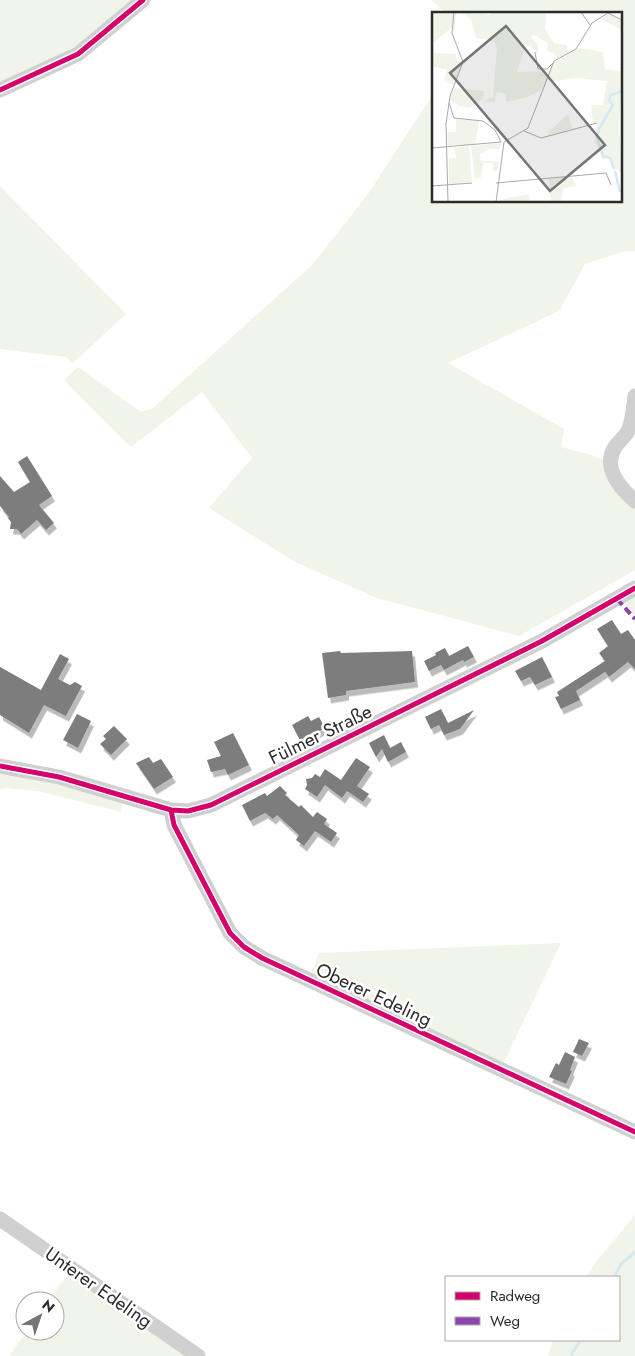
<svg xmlns="http://www.w3.org/2000/svg" width="635" height="1356" font-family="Jost,sans-serif">
  <style>
    .green { fill: #f0f4e9 }
    .lines { fill: none; stroke-linecap: round; stroke-linejoin: round }
    .stream { stroke: #d4eaf2; stroke-width: 3 }
    .building { fill: #7d7d7d; filter: url(#shadow) }
    .minor { stroke: #d0d0d0; stroke-width: 15 }
    .quiet { stroke: #8e44ad; stroke-width: 4; stroke-dasharray: 8 4; stroke-linecap: butt }
    .cycleway-casing { stroke: #fff; stroke-width: 8 }
    .cycleway { stroke: #d6006c; stroke-width: 5 }
    .labels { text-anchor: middle; stroke-width: 5; stroke-linejoin: round; paint-order: stroke }
    .street-label { font-size: 19px; fill: #2b2b2b; stroke: #fff }
    .inset-river { fill: none; stroke: #d4eaf2; stroke-width: 2.5 }
    .inset-road { fill: none; stroke: #aaa; stroke-width: 1 }
    .view { fill: #757575; fill-opacity: 0.15; stroke: #757575; stroke-width: 2.5 }
    .inset-edge { fill: none; stroke: #2b2b2b; stroke-width: 2.5 }
  </style>
  <defs>
    <filter id="shadow"><feDropShadow dx="3" dy="5.5" stdDeviation="0" flood-color="#0004"/></filter>
  </defs>
  <rect width="100%" height="100%" fill="#fff"/>
  <path class="green" d="M 0,0 L 134,0 L 77,46 L 0,84 Z
    M 431,0 L 635,0 L 635,251 L 621,252 L 585,264 L 559,311 L 448,363 L 564,429 L 561,447 L 592,455 L 605,461 L 635,506 L 635,570 L 519,636 L 377,598 L 295,562 L 209,508 L 252,458 L 202,392 L 131,447 L 64,380 L 78,367 L 141,412 L 153,408 L 312,265 L 368,194 L 434,93 L 434,201 L 621,201 L 621,14 L 447,14 Z
    M 0,186 L 126,314 L 73,363 L 66,357 L 0,349 Z
    M 635,590 L 635,616 L 621,600 Z
    M 0,771 L 123,800 L 121,812 L 38,791 L 5,788 L 0,789 Z
    M 561,943 L 503,1064 L 310,976 L 319,953 Z
    M 635,1215 L 635,1356 L 548,1356 L 553,1340 L 619,1340 L 619,1277 L 586,1277 L 593,1266 Z
    M 70,1271 L 193,1356 L 9,1356 L 27,1331 L 55,1331 L 55,1301 L 48,1301 Z"/>
  <g class="lines">
    <path class="stream" d="M 614,1277 L 621,1264 L 635,1252
      M 572,1356 L 572,1353 L 581,1340"/>
  </g>
  <path class="building" d="M 27,456 L 52,496 L 39,505 L 54,523 L 46,530 L 37,520 L 21,534 L 17,529 L 10,529 L 11,522 L 8,518 L 9,517 L 0,506 L 0,476 L 14,492 L 30,482 L 18,462 Z
    M 612,620 L 621,634 L 628,630 L 635,640 L 635,669 L 628,662 L 609,677 L 605,672 L 576,691 L 580,700 L 561,709 L 555,697 L 559,696 L 557,692 L 605,661 L 599,653 L 608,646 L 597,629 Z
    M 468,646 L 474,657 L 464,662 L 463,660 L 444,670 L 441,665 L 429,671 L 424,661 L 436,655 L 435,653 L 445,648 L 449,656 Z
    M 340,651 L 341,653 L 412,651 L 415,682 L 346,691 L 346,695 L 328,698 L 322,653 Z
    M 60,654 L 69,659 L 58,679 L 70,685 L 75,682 L 82,686 L 66,716 L 44,705 L 29,733 L 0,715 L 0,667 L 41,690 Z
    M 542,657 L 552,677 L 535,685 L 530,677 L 521,681 L 515,671 Z
    M 441,709 L 448,723 L 474,710 L 460,729 L 444,735 L 439,725 L 431,729 L 425,717 Z
    M 77,714 L 91,721 L 78,748 L 63,740 Z
    M 308,716 L 311,721 L 319,717 L 325,728 L 316,733 L 315,731 L 300,740 L 292,725 Z
    M 114,726 L 127,739 L 111,755 L 100,744 L 106,739 L 103,736 Z
    M 233,733 L 249,765 L 228,775 L 225,769 L 211,772 L 207,760 L 221,756 L 214,742 Z
    M 384,735 L 390,748 L 401,742 L 406,752 L 388,762 L 382,749 L 376,757 L 369,743 Z
    M 149,757 L 153,763 L 161,759 L 173,777 L 154,789 L 136,763 Z
    M 356,758 L 370,767 L 357,786 L 369,794 L 363,802 L 347,791 L 342,798 L 325,785 L 317,797 L 305,789 L 307,785 L 306,779 L 312,778 L 315,774 L 320,777 L 325,769 L 341,780 Z
    M 280,786 L 287,793 L 285,795 L 299,807 L 301,805 L 313,817 L 317,812 L 327,819 L 324,824 L 337,833 L 331,842 L 315,831 L 304,846 L 296,840 L 299,835 L 277,815 L 273,819 L 265,813 L 250,821 L 242,805 L 265,793 L 267,796 Z
    M 579,1039 L 589,1043 L 582,1056 L 573,1052 Z
    M 565,1052 L 575,1057 L 570,1070 L 572,1071 L 566,1084 L 549,1077 L 556,1063 L 559,1065 Z"/>
  <g class="lines">
    <path class="minor" d="M 0,90 L 78,54 L 143,0
      M 635,396 C 633,408 633,421 628,431 C 625,437 619,441 615,447 C 602,467 620,488 635,501
      M 0,766 L 59,777 L 171,810 L 188,811 L 211,805 L 542,641 L 635,588
      M 171,810 L 174,825 L 230,933 L 244,947 L 262,958 L 635,1132
      M 0,1219 L 198,1356"/>
    <path class="quiet" d="M 617,599 L 635,619"/>
    <g class="cycleway-casing">
      <path id="cycleway" d="M 0,90 L 78,54 L 143,0
        M 0,766 L 59,777 L 171,810 L 188,811 L 211,805 L 542,641 L 635,588
        M 171,810 L 174,825 L 230,933 L 244,947 L 262,958 L 635,1132"/>
    </g>
    <use href="#cycleway" class="cycleway"/>
  </g>
  <g class="labels">
    <g class="street-label">
      <text transform="translate(320 734) rotate(-26)" y="7">Fülmer Straße</text>
      <text transform="translate(374 994) rotate(25)" y="7">Oberer Edeling</text>
      <text transform="translate(99 1287) rotate(35)" y="7">Unterer Edeling</text>
    </g>
  </g>
  <g transform="translate(432 12)">
    <rect width="190" height="190" fill="#fff"/>
    <path d="M 0,0 L 24,0 L 23,18 L 19,16 L 0,32 ZM 28,0 L 57,3 L 61,0 L 114,1 L 113,17 L 122,31 L 135,33 L 136,41 L 125,47 L 122,41 L 115,39 L 116,31 L 102,23 L 99,25 L 106,33 L 106,42 L 98,33 L 93,35 L 85,60 L 118,59 L 120,52 L 146,36 L 171,40 L 173,57 L 190,60 L 187,114 L 190,163 L 186,157 L 183,158 L 179,146 L 170,147 L 163,128 L 165,111 L 161,111 L 159,93 L 171,93 L 175,69 L 144,66 L 124,69 L 116,68 L 118,61 L 110,78 L 95,85 L 74,90 L 74,82 L 65,80 L 62,90 L 52,89 L 61,85 L 65,36 L 62,29 L 44,26 L 39,7 ZM 177,2 L 190,8 L 190,30 L 188,17 L 169,7 ZM 0,41 L 24,42 L 25,49 L 30,49 L 22,73 L 12,69 L 15,58 L 0,54 ZM 22,76 L 52,79 L 51,87 L 37,96 L 28,94 L 18,88 ZM 136,102 L 140,117 L 117,123 L 116,121 ZM 24,107 L 47,109 L 43,133 L 16,133 L 15,120 L 24,120 ZM 69,131 L 68,137 L 57,137 L 48,142 L 49,149 L 66,149 L 66,158 L 61,159 L 61,151 L 51,151 L 49,166 L 43,166 L 39,134 ZM 37,134 L 40,170 L 17,172 L 17,146 L 24,146 L 23,136 ZM 139,165 L 145,174 L 131,176 L 129,190 L 119,190 L 117,167 ZM 97,182 L 97,190 L 65,190 L 76,186 Z" fill="#f0f4e9"/>
    <path class="inset-river" d="M 182,157 L 178,146 L 171,144 L 165,126 L 167,117 L 181,93 L 177,88 L 179,83 L 190,79M 183,159 L 188,180"/>
    <path class="inset-road" d="M 149,0 L 158,13M 103,40 L 106,57 L 115,57 L 122,50M 17,91 L 22,106 L 51,109 L 63,118 L 69,130M 92,119 L 109,126 L 165,111M 0,136 L 69,130M 64,171 L 174,161 L 179,173M 0,174 L 40,171M 16,190 L 14,112 L 18,84 L 31,50 L 20,21 L 22,0M 64,190 L 72,130 L 96,116 L 122,49 L 144,37 L 160,11 L 176,1 L 190,8"/>
    <path class="view" d="M 74,14 L 173,133 L 118,179 L 18,61 Z"/>
    <rect width="190" height="190" class="inset-edge"/>
  </g>
  <rect x="445" y="1276" width="175" height="65" fill="#ffffff" stroke="#aaaaaa"/>
  <rect x="455" y="1292" width="25" height="8" fill="#d6006c" stroke="#aaaaaa"/>
  <text x="490" y="1301" font-size="15" fill="#2b2b2b">Radweg</text>
  <rect x="455" y="1317" width="25" height="8" fill="#8e44ad" stroke="#aaaaaa"/>
  <text x="490" y="1326" font-size="15" fill="#2b2b2b">Weg</text>
  <g transform="translate(40 1316) rotate(40)"><circle r="24" fill="#ffffff" stroke="#aaaaaa"/>
  <path d="M0-4L9 19L0 12L-9 19Z" fill="#757575"/>
  <text y="-8" font-size="14" font-weight="bold" text-anchor="middle" fill="#2b2b2b">N</text>
  </g>
</svg>
